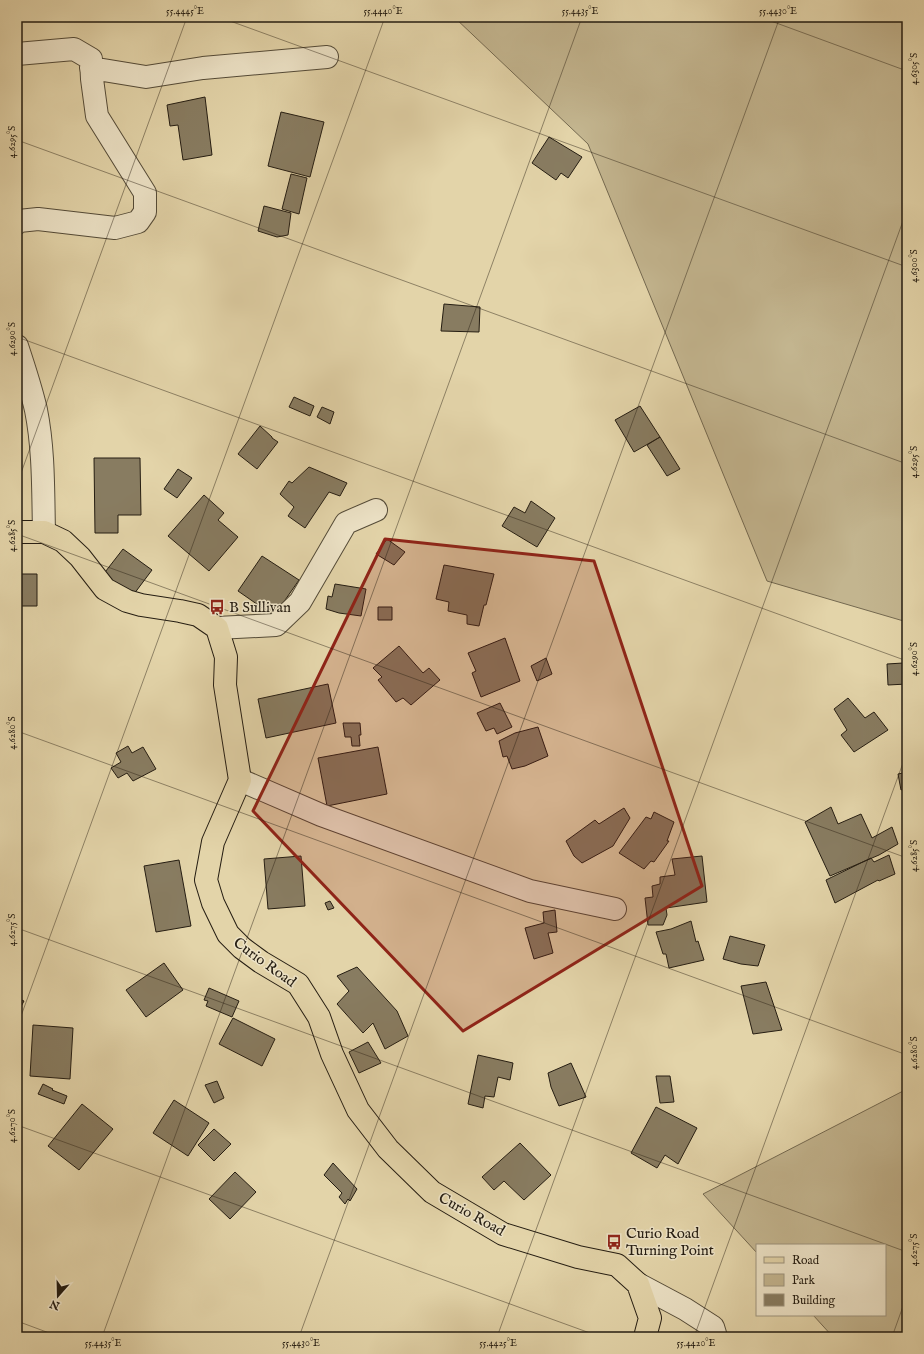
<svg xmlns="http://www.w3.org/2000/svg" width="924" height="1354" font-family="'IM FELL English',serif">
  <style>
    .green { fill: #c3b58f; stroke: #746950 }
    .building { fill: #887c61; stroke: #251d12 }
    .lines { fill: none; stroke-linecap: round; stroke-linejoin: round }
    .minor-casing { stroke: #544b38; stroke-width: 24 }
    .major-casing { stroke: #251d12; stroke-width: 24 }
    .minor { stroke: #ede3c7; stroke-width: 22 }
    .major { stroke: #e3d4a9; stroke-width: 22 }
    .marked { fill: #8f2418; fill-opacity: 0.2; stroke: #8f2418; stroke-width: 3; stroke-linejoin: round }
    .ticks { fill: none; stroke: #251d12; stroke-width: 1; stroke-opacity: 0.45 }
    .labels { text-anchor: middle; stroke-width: 3; stroke-linejoin: round; paint-order: stroke }
    .poi-label { font-size: 15px; fill: #251d12; stroke: #ede3c7; text-anchor: start }
    .street-label { font-size: 15px; fill: #251d12; stroke: #ede3c7 }
    .neatline { fill: none; stroke: #251d12; stroke-width: 1.5 }
    .ticks-label { font-size: 10px; text-anchor: middle; fill: #251d12 }
  </style>
  <rect width="100%" height="100%" fill="#e3d4a9"/>
  <filter id="stains"><feTurbulence type="fractalNoise" baseFrequency=".005" numOctaves="4"/><feColorMatrix values="0 0 0 0 .2 0 0 0 0 .09 0 0 0 0 .02 0 0 0 .5 -.17"/></filter>
  <radialGradient id="worn" r=".72"><stop offset=".6" stop-color="#630" stop-opacity="0"/><stop offset="1" stop-color="#630" stop-opacity=".3"/></radialGradient>
  <path class="green" d="M 454,17 L 907,17 L 907,622 L 767,581 L 588,144 Z
    M 907,1089 L 907,1337 L 833,1337 L 813,1315 L 885,1315 L 885,1245 L 757,1245 L 757,1253 L 703,1194 Z"/>
  <path class="building" d="M 205,97 L 212,155 L 183,160 L 178,125 L 170,126 L 167,105 Z
    M 281,112 L 324,122 L 310,177 L 268,166 Z
    M 549,137 L 582,157 L 568,178 L 561,173 L 556,180 L 532,163 Z
    M 291,174 L 307,178 L 299,214 L 282,209 Z
    M 264,206 L 291,213 L 288,235 L 277,237 L 258,231 Z
    M 444,304 L 480,307 L 479,332 L 441,331 Z
    M 294,397 L 314,406 L 310,416 L 289,407 Z
    M 640,406 L 660,437 L 634,452 L 615,420 Z
    M 322,407 L 334,412 L 330,424 L 317,417 Z
    M 260,426 L 272,437 L 272,438 L 278,442 L 257,469 L 238,454 Z
    M 660,437 L 680,469 L 667,476 L 647,445 Z
    M 94,458 L 140,458 L 141,515 L 118,515 L 118,533 L 95,533 Z
    M 309,467 L 347,483 L 340,496 L 329,492 L 305,528 L 288,516 L 294,507 L 280,494 L 289,481 L 292,483 Z
    M 178,469 L 192,478 L 177,498 L 164,489 Z
    M 204,495 L 224,513 L 218,520 L 238,537 L 209,571 L 168,536 Z
    M 531,501 L 555,518 L 537,547 L 502,526 L 514,507 L 525,513 Z
    M 387,539 L 405,552 L 394,565 L 376,554 Z
    M 123,549 L 152,570 L 131,598 L 102,576 Z
    M 262,556 L 299,580 L 274,616 L 238,591 Z
    M 444,565 L 494,574 L 486,605 L 484,605 L 479,626 L 467,624 L 467,615 L 448,611 L 449,602 L 436,599 Z
    M 17,574 L 37,574 L 37,606 L 17,606 Z
    M 335,584 L 366,589 L 361,616 L 339,613 L 326,609 L 328,596 L 332,597 Z
    M 378,607 L 392,607 L 392,620 L 378,620 Z
    M 505,638 L 520,681 L 481,697 L 472,673 L 476,671 L 468,653 Z
    M 399,646 L 423,673 L 429,668 L 440,680 L 411,705 L 403,698 L 396,702 L 378,680 L 382,677 L 373,668 Z
    M 903,651 L 907,651 L 907,684 L 888,685 L 887,664 L 903,663 Z
    M 546,658 L 552,674 L 537,681 L 531,666 Z
    M 328,684 L 336,723 L 266,738 L 258,699 Z
    M 848,698 L 865,718 L 874,712 L 888,730 L 854,752 L 841,735 L 847,730 L 834,709 Z
    M 500,703 L 512,727 L 497,734 L 494,728 L 486,731 L 477,713 Z
    M 343,723 L 360,723 L 361,735 L 359,735 L 360,746 L 352,746 L 351,737 L 345,737 Z
    M 538,727 L 548,756 L 525,766 L 512,769 L 507,756 L 503,757 L 499,741 L 515,733 Z
    M 128,746 L 132,753 L 143,747 L 156,769 L 133,781 L 127,773 L 118,778 L 111,768 L 121,762 L 116,753 Z
    M 378,747 L 387,794 L 327,806 L 318,758 Z
    M 907,772 L 907,788 L 901,790 L 898,774 Z
    M 831,807 L 838,824 L 861,814 L 872,838 L 892,827 L 898,844 L 879,855 L 830,876 L 805,822 Z
    M 624,808 L 630,818 L 613,846 L 582,863 L 574,856 L 566,841 L 595,820 L 599,824 Z
    M 654,812 L 674,822 L 667,841 L 669,841 L 654,862 L 651,861 L 644,869 L 619,853 L 646,817 L 651,819 Z
    M 889,855 L 895,874 L 879,881 L 878,880 L 835,903 L 826,880 L 871,858 L 874,862 Z
    M 301,856 L 305,906 L 268,909 L 264,859 Z
    M 702,856 L 707,902 L 666,908 L 667,915 L 663,925 L 648,925 L 645,898 L 653,897 L 652,886 L 660,884 L 660,877 L 675,875 L 672,859 Z
    M 179,860 L 191,926 L 156,932 L 144,866 Z
    M 330,901 L 334,908 L 328,910 L 325,903 Z
    M 555,910 L 557,932 L 548,933 L 553,953 L 534,959 L 525,928 L 544,923 L 543,912 Z
    M 691,921 L 696,942 L 698,941 L 704,960 L 669,968 L 666,954 L 663,954 L 656,932 L 671,929 Z
    M 730,936 L 765,945 L 758,966 L 741,964 L 723,959 Z
    M 164,963 L 183,990 L 146,1017 L 126,990 Z
    M 357,967 L 397,1011 L 408,1036 L 385,1049 L 373,1023 L 363,1033 L 337,1004 L 349,991 L 337,976 Z
    M 766,982 L 782,1030 L 753,1034 L 741,986 Z
    M 209,988 L 239,1001 L 232,1017 L 206,1006 L 208,1001 L 204,1000 Z
    M 17,998 L 24,1001 L 17,1014 Z
    M 233,1018 L 275,1039 L 262,1066 L 219,1044 Z
    M 33,1025 L 73,1028 L 70,1079 L 30,1076 Z
    M 368,1042 L 381,1063 L 359,1073 L 349,1052 Z
    M 478,1055 L 513,1063 L 510,1080 L 498,1077 L 494,1097 L 485,1096 L 483,1108 L 468,1104 Z
    M 571,1063 L 586,1097 L 559,1106 L 551,1087 L 548,1073 Z
    M 656,1076 L 670,1076 L 674,1102 L 660,1103 Z
    M 217,1081 L 224,1098 L 214,1103 L 205,1085 Z
    M 43,1084 L 53,1089 L 52,1090 L 67,1096 L 64,1104 L 38,1094 Z
    M 174,1100 L 209,1123 L 188,1156 L 153,1133 Z
    M 82,1104 L 113,1129 L 79,1170 L 48,1146 Z
    M 656,1107 L 697,1128 L 678,1164 L 665,1155 L 657,1168 L 631,1153 Z
    M 214,1129 L 231,1144 L 214,1161 L 198,1145 Z
    M 520,1143 L 551,1175 L 524,1200 L 504,1181 L 494,1190 L 482,1177 Z
    M 333,1163 L 357,1189 L 350,1201 L 348,1199 L 345,1204 L 339,1197 L 342,1193 L 324,1175 Z
    M 235,1172 L 256,1192 L 230,1219 L 209,1199 Z
    M 17,1297 L 20,1297 L 21,1333 L 17,1333 Z"/>
  <g class="lines">
    <g class="minor-casing">
      <path id="minor" d="M 17,54 L 74,49 L 91,59 L 92,79 L 97,116 L 145,193 L 145,212 L 138,222 L 115,228 L 38,219 L 19,221 L 17,223
        M 91,68 L 146,77 L 203,68 L 327,57
        M 17,346 C 24,367 31,388 36,410 C 44,450 43,492 44,532
        M 217,628 L 276,625 L 300,602 L 346,523 L 376,510
        M 240,780 L 321,815 L 530,891 L 615,909
        M 638,1284 L 685,1309 L 713,1327 L 716,1337"/>
    </g>
    <g class="major-casing">
      <path id="major" d="M 17,532 L 44,532 L 63,541 L 80,557 L 105,589 L 127,601 L 141,605 L 180,611 L 198,615 L 217,628 L 226,657 L 225,685 L 240,780 L 213,842 L 206,880 L 213,903 L 228,934 L 242,948 L 261,962 L 298,984 L 319,1017 L 332,1054 L 358,1110 L 388,1149 L 432,1192 L 503,1234 L 578,1257 L 617,1265 L 638,1284 L 650,1318 L 645,1337"/>
    </g>
    <use href="#minor" class="minor"/>
    <use href="#major" class="major"/>
  </g>
  <path class="marked" d="M 385,539 L 594,561 L 702,886 L 463,1031 L 253,811 Z"/>
  <path class="ticks" d="M 219,17 L 907,267M 760,17 L 907,71M 17,140 L 907,464M 17,337 L 907,661M 17,484 L 187,17M 17,534 L 907,858M 17,731 L 907,1055M 17,928 L 907,1252M 17,1027 L 385,17M 17,1125 L 601,1337M 17,1321 L 60,1337M 102,1337 L 582,17M 299,1337 L 780,17M 497,1337 L 907,210M 694,1337 L 907,752M 892,1337 L 907,1295"/>
  <defs>
    <g id="bus-bare" transform="scale(1.2)"><path d="M-5-6H5V4H4V6H2V4H-2V6H-4V4H-5ZM-3.5-4V0h7V-4ZM-3.5 1.2v1.5H-2V1.2ZM2 1.2v1.5H3.5V1.2Z" fill="#8f2418" stroke="#ede3c7" stroke-width="2.5" paint-order="stroke"/></g>
  </defs>
  <g fill-rule="evenodd">
    <use href="#bus-bare" x="217" y="607"/>
    <use href="#bus-bare" x="614" y="1242"/>
  </g>
  <g class="labels">
    <g class="poi-label">
      <text x="229" y="612">B Sullivan</text>
      <text x="626" y="1238">Curio Road<tspan x="626" dy="17">Turning Point</tspan></text>
    </g>
    <g class="street-label">
      <text transform="translate(265 962) rotate(36)" y="5">Curio Road</text>
      <text transform="translate(472 1214) rotate(29)" y="5">Curio Road</text>
    </g>
  </g>
  <rect width="924" height="1354" fill="none" stroke="#e3d4a9" stroke-width="44"/>
  <rect x="756" y="1244" width="130" height="72" fill="#ede3c7" stroke="#9d947f"/>
  <rect x="764" y="1257" width="20" height="6" fill="#e3d4a9" stroke="#9d947f"/>
  <text x="792" y="1264" font-size="12" fill="#251d12">Road</text>
  <rect x="764" y="1274" width="20" height="12" fill="#c3b58f" stroke="#9d947f"/>
  <text x="792" y="1284" font-size="12" fill="#251d12">Park</text>
  <rect x="764" y="1294" width="20" height="12" fill="#887c61" stroke="#9d947f"/>
  <text x="792" y="1304" font-size="12" fill="#251d12">Building</text>
  <g transform="translate(58 1296) rotate(200)" stroke="#ede3c7" stroke-width="3" paint-order="stroke">
  <path d="M0-3L7 15L0 10L-7 15Z" fill="#251d12"/>
  <text y="-6" font-size="11" font-weight="bold" text-anchor="middle" fill="#251d12">N</text>
  </g>
  <rect x="22" y="22" width="880" height="1310" class="neatline"/>
  <g class="ticks-label">
    <text x="185" y="14">55.4445°E</text>
    <text x="383" y="14">55.4440°E</text>
    <text x="580" y="14">55.4435°E</text>
    <text x="778" y="14">55.4430°E</text>
    <text transform="translate(913 69) rotate(-90)" y="4">4.6305°S</text>
    <text transform="translate(11 142) rotate(-90)" y="4">4.6295°S</text>
    <text transform="translate(913 266) rotate(-90)" y="4">4.6300°S</text>
    <text transform="translate(11 339) rotate(-90)" y="4">4.6290°S</text>
    <text transform="translate(913 462) rotate(-90)" y="4">4.6295°S</text>
    <text transform="translate(11 536) rotate(-90)" y="4">4.6285°S</text>
    <text transform="translate(913 659) rotate(-90)" y="4">4.6290°S</text>
    <text transform="translate(11 733) rotate(-90)" y="4">4.6280°S</text>
    <text transform="translate(913 856) rotate(-90)" y="4">4.6285°S</text>
    <text transform="translate(11 930) rotate(-90)" y="4">4.6275°S</text>
    <text transform="translate(913 1053) rotate(-90)" y="4">4.6280°S</text>
    <text transform="translate(11 1126) rotate(-90)" y="4">4.6270°S</text>
    <text transform="translate(913 1250) rotate(-90)" y="4">4.6275°S</text>
    <text x="103" y="1346">55.4435°E</text>
    <text x="301" y="1346">55.4430°E</text>
    <text x="498" y="1346">55.4425°E</text>
    <text x="696" y="1346">55.4420°E</text>
  </g>
  <rect width="100%" height="100%" filter="url(#stains)"/>
  <rect width="100%" height="100%" fill="url(#worn)"/>
</svg>
